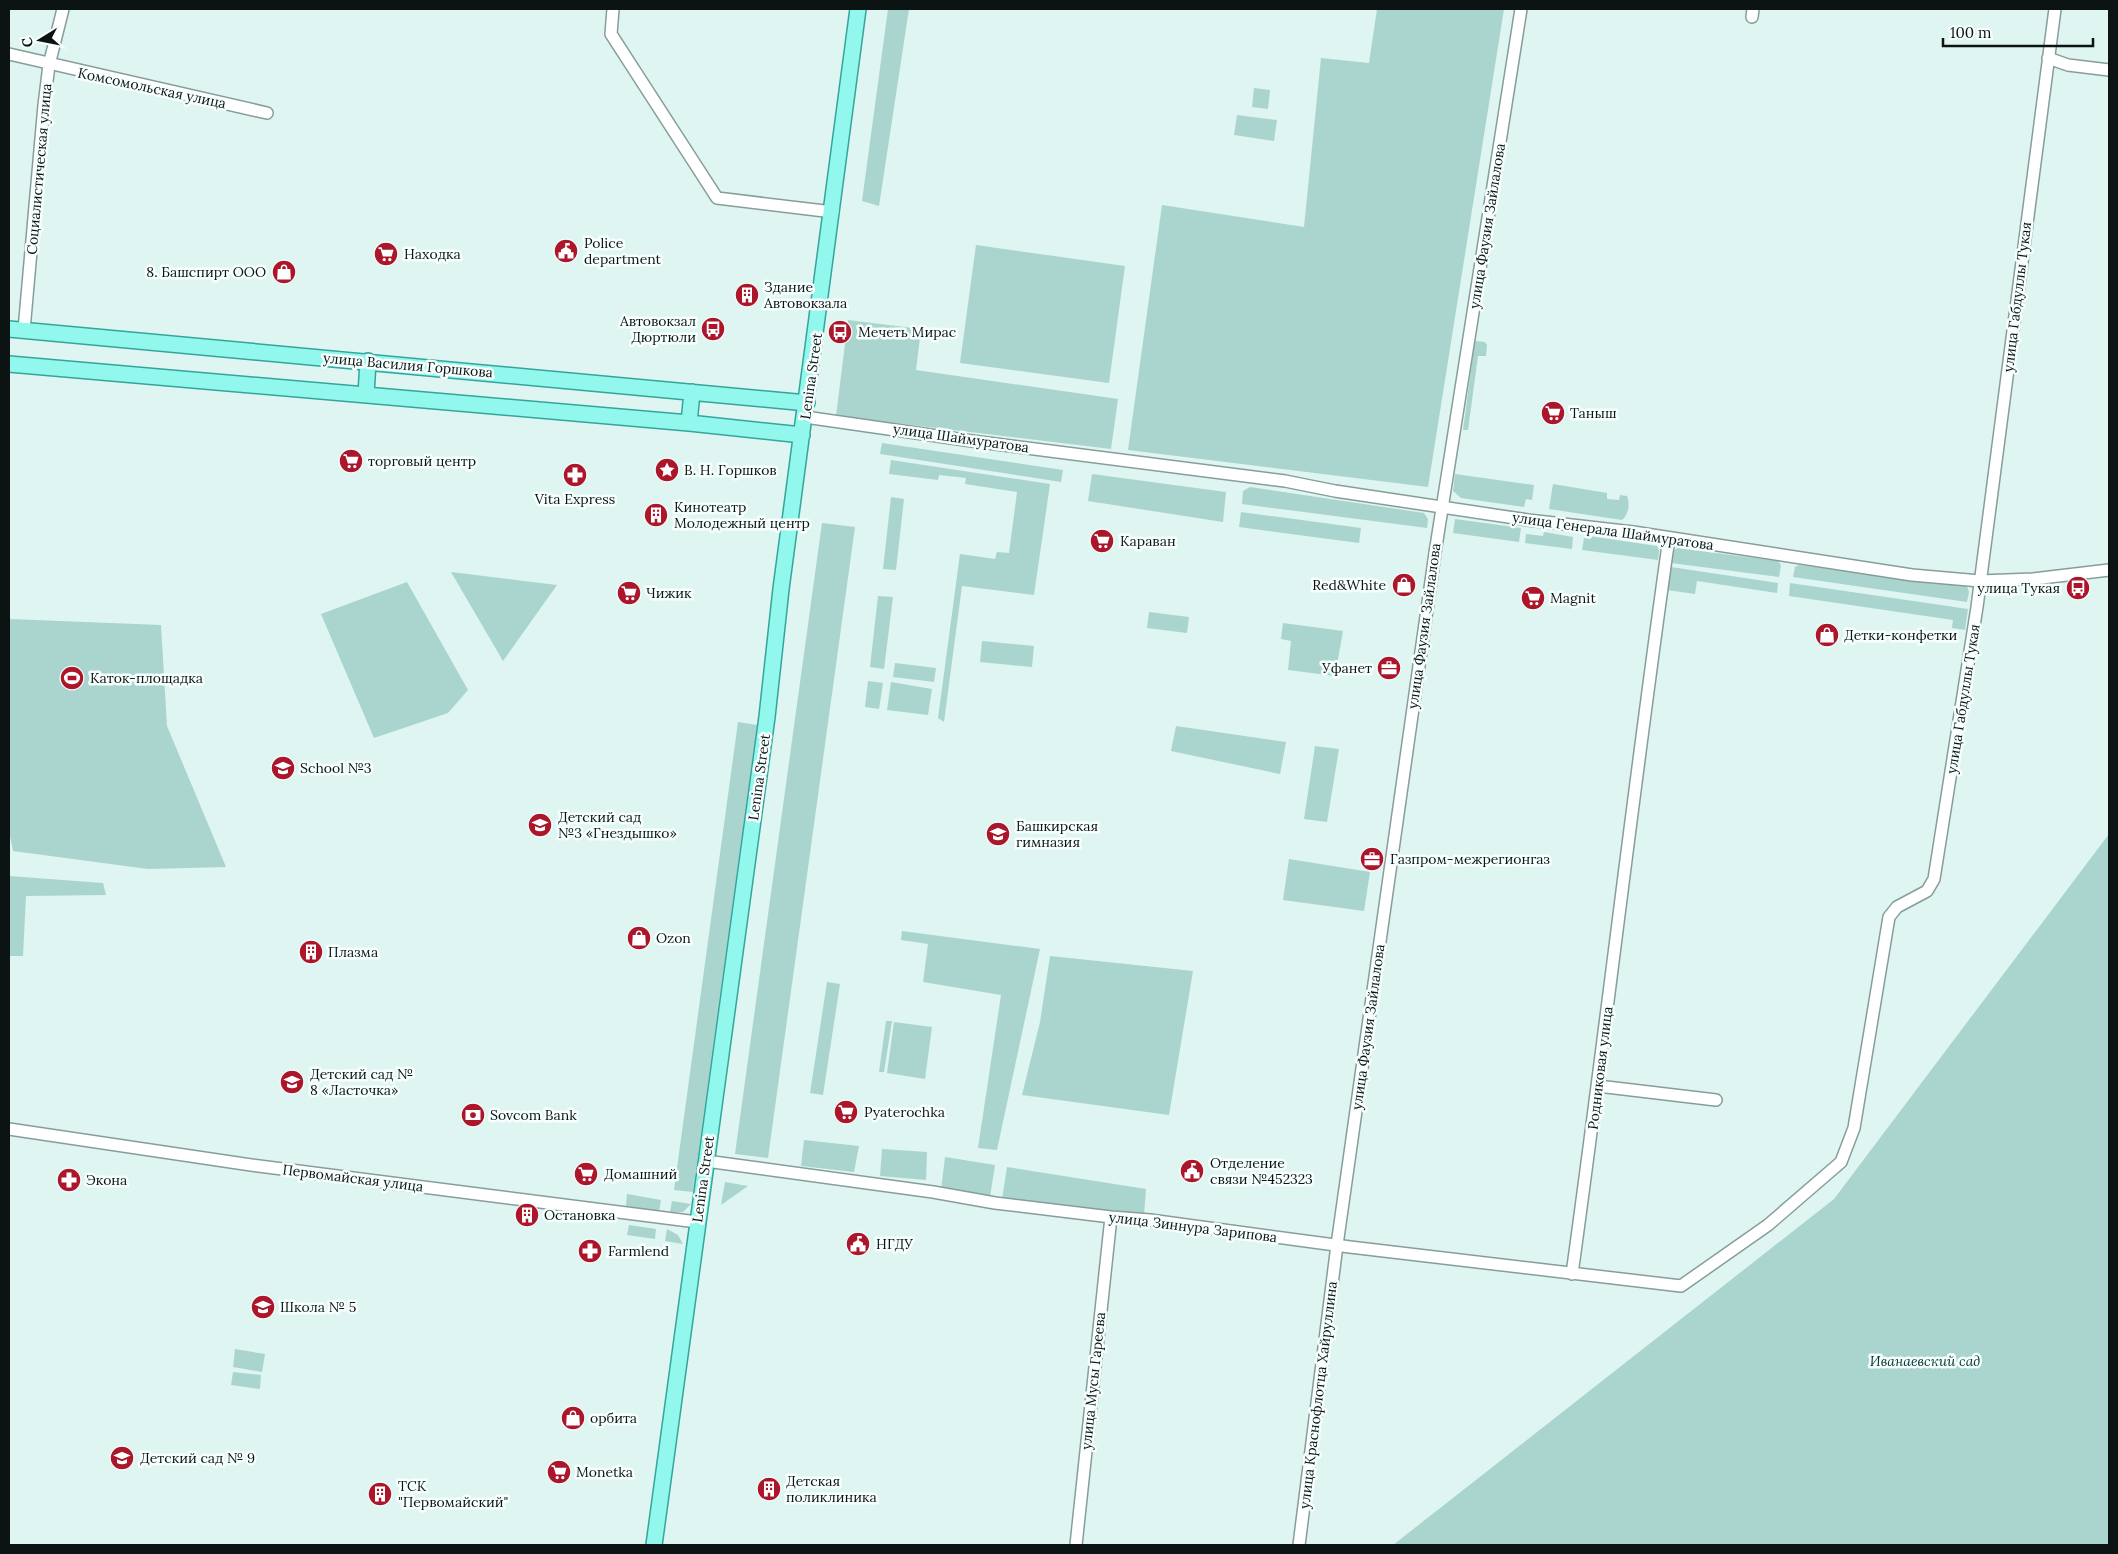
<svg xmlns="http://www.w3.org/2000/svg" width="2118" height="1554" font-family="Lora,serif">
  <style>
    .green { fill: #aad5ce }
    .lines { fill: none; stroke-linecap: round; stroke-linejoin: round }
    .minor-casing { stroke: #879d9a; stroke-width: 14 }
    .major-casing { stroke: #34a59a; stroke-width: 18 }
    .minor { stroke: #fff; stroke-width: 11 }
    .major { stroke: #92f8ee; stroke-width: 15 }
    .labels { text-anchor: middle; stroke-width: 5; stroke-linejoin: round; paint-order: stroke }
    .street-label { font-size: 14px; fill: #0c1413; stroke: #f6fffd }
    .poi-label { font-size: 14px; fill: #0c1413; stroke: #f6fffd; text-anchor: start }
    .park-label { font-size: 14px; font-style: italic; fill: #003530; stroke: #f6fffd }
  </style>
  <rect width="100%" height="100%" fill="#def5f1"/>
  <path class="green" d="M 888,9 L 909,9 L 879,206 L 862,201 Z
    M 1377,9 L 1504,9 L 1428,487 L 1128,450 L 1162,205 L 1304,227 L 1321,58 L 1369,63 Z
    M 1254,88 L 1270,90 L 1268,109 L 1252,107 Z
    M 1237,115 L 1277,120 L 1274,141 L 1234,135 Z
    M 976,245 L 1125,266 L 1109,383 L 960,363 Z
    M 848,320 L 921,329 L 916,370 L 1118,399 L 1111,449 L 836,416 Z
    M 1475,341 L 1485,342 L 1487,345 L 1486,356 L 1478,356 L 1468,430 L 1463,430 Z
    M 882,443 L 1063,470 L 1061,482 L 880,454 Z
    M 891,460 L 1050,484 L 1034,595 L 962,586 L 944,722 L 938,718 L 960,554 L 995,559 L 997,552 L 1009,553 L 1017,492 L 965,484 L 966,478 L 939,475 L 938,480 L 889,474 Z
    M 1092,474 L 1226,492 L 1223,522 L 1088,501 Z
    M 1455,474 L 1534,485 L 1532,500 L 1526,499 L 1524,507 L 1461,498 L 1453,491 Z
    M 1553,484 L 1607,493 L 1607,499 L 1619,500 L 1620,495 L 1627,496 C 1630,504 1629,514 1622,520 L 1549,509 Z
    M 1250,487 L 1424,513 L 1428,519 L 1427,528 L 1242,504 L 1243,491 Z
    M 891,497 L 904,499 L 896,570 L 883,569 Z
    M 1241,512 L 1361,528 L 1359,543 L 1239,527 Z
    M 1455,519 L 1521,528 L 1519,542 L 1453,533 Z
    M 822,523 L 855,527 L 768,1158 L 735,1154 Z
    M 1544,532 L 1573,537 L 1572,549 L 1525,543 L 1526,534 L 1543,536 Z
    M 1589,536 L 1657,546 L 1659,550 L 1658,560 L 1582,550 L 1584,538 Z
    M 1677,548 L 1778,561 L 1781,565 L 1779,577 L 1671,563 L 1673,551 Z
    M 1799,565 L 1967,586 L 1969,592 L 1967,602 L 1793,577 L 1795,567 Z
    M 1671,567 L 1778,583 L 1777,593 L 1697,581 L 1695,594 L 1667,590 Z
    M 451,572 L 557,585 L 503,661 Z
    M 407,582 L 468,690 L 448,713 L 374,738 L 321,614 Z
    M 1790,583 L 1968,609 L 1965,630 L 1952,628 L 1953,620 L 1789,596 Z
    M 878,596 L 893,597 L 884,669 L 870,667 Z
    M 1149,612 L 1189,617 L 1187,633 L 1147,628 Z
    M 9,619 L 161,625 L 167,726 L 226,867 L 148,869 L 13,851 L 9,831 Z
    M 1283,623 L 1343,631 L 1335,676 L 1288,670 L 1291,641 L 1281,639 Z
    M 982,641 L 1034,646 L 1032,667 L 980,662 Z
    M 895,663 L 936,668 L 934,682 L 893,677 Z
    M 868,681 L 883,683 L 879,709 L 865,707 Z
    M 891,682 L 932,689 L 928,715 L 887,710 Z
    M 738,722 L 757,725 L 693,1192 L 674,1190 Z
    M 1176,726 L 1286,742 L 1280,774 L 1171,751 Z
    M 1315,746 L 1339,749 L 1327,822 L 1304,819 Z
    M 2109,834 L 2109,1545 L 1393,1545 L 1834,1199 Z
    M 1289,859 L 1370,872 L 1364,911 L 1283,900 Z
    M 9,876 L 103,883 L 106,895 L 26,896 L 23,956 L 9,956 Z
    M 902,931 L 1040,949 L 997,1150 L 978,1148 L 1001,995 L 923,982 L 928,944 L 901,940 Z
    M 1050,956 L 1193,971 L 1169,1115 L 1022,1095 L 1040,1022 Z
    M 827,982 L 840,984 L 823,1095 L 810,1093 Z
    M 886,1021 L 892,1021 L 884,1072 L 879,1072 Z
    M 894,1022 L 932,1027 L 925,1079 L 887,1073 Z
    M 804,1140 L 859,1146 L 854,1172 L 801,1166 Z
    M 882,1149 L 927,1152 L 926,1180 L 880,1176 Z
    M 945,1157 L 995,1165 L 990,1197 L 941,1190 Z
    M 1007,1167 L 1146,1189 L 1144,1215 L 1002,1199 Z
    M 725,1182 L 748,1186 L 721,1205 Z
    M 627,1194 L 661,1200 L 659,1212 L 626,1206 Z
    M 672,1201 L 691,1204 L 683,1212 L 670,1212 Z
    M 629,1225 L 656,1229 L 655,1239 L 627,1235 Z
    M 667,1229 L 678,1235 L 683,1244 L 665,1241 Z
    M 235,1349 L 265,1354 L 262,1372 L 233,1367 Z
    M 233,1372 L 261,1375 L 260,1389 L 231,1385 Z"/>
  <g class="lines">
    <g class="minor-casing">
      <path id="minor" d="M 613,9 L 611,34 L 717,198 L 833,212
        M 1752,17 L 1753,9
        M 9,54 L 267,113
        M 2048,58 L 2068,65 L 2109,70
        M 24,330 L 44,105 L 49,65 L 63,9
        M 805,417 L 972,441 L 1285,481 L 1335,491 L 1528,520 L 1633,532 L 1912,575 L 1980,581 L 2033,579 L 2109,570
        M 1598,1086 L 1716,1100
        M 9,1129 L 251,1165 L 697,1222
        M 706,1161 L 933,1192 L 995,1203 L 1111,1217 L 1150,1220 L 1350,1247 L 1681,1286 L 1768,1225 L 1841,1162 L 1854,1128 L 1889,917 L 1897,907 L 1927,891 L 1934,879 L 1977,607 L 2055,9
        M 1572,1274 C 1606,1029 1634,783 1669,538
        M 1076,1545 L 1111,1217
        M 1299,1545 L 1337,1245 L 1435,553 L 1521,9"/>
    </g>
    <g class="major-casing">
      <path id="major" d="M 9,329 L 807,403
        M 9,364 L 689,423 L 802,435
        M 366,395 L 368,361
        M 689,423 L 692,392
        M 654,1545 L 767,717 L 781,589 L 858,9"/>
    </g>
    <use href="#minor" class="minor"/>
    <use href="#major" class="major"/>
  </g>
  <defs>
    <g id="civic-disc" transform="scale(1.25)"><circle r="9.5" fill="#ab162a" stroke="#f6fffd"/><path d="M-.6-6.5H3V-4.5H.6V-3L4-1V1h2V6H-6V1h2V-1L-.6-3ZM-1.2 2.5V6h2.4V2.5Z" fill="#fff"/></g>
    <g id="supermarket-disc" transform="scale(1.25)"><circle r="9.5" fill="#ab162a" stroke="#f6fffd"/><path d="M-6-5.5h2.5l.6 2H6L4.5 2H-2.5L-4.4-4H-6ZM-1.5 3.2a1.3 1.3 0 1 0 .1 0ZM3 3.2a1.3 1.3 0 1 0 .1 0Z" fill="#fff"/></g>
    <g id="shop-disc" transform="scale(1.25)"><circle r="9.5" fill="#ab162a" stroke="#f6fffd"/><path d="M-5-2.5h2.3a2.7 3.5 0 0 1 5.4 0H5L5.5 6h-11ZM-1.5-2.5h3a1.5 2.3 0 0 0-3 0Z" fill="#fff"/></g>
    <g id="building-disc" transform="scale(1.25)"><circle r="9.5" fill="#ab162a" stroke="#f6fffd"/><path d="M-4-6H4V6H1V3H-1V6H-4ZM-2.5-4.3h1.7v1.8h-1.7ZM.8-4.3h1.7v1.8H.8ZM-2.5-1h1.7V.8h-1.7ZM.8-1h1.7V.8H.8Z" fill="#fff"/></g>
    <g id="bus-disc" transform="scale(1.25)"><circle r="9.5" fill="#ab162a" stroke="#f6fffd"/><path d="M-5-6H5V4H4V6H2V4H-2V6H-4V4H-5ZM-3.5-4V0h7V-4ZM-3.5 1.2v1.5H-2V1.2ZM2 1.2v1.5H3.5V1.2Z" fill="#fff"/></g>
    <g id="sight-disc" transform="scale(1.25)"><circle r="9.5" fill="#ab162a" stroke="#f6fffd"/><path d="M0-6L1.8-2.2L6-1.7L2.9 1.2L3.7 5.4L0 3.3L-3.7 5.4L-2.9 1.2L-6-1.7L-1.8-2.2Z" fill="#fff"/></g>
    <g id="pharmacy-disc" transform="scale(1.25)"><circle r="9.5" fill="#ab162a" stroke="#f6fffd"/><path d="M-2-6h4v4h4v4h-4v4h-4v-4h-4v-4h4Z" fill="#fff"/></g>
    <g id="office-disc" transform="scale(1.25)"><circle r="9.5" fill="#ab162a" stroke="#f6fffd"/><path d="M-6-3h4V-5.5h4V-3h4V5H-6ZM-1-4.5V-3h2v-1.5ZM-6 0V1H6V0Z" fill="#fff"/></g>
    <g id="stadium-disc" transform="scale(1.25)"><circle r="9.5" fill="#ab162a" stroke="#f6fffd"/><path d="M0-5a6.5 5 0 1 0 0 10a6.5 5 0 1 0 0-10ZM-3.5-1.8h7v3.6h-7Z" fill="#fff"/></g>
    <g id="school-disc" transform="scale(1.25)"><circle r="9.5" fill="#ab162a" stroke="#f6fffd"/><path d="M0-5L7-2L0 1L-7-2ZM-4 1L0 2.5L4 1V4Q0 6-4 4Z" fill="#fff"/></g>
    <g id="bank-disc" transform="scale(1.25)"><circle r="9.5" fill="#ab162a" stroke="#f6fffd"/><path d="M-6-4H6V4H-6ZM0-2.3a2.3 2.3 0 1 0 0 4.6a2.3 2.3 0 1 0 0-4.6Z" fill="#fff"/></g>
  </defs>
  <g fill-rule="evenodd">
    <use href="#civic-disc" x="566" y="251"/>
    <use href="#supermarket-disc" x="386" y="254"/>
    <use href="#shop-disc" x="284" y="272"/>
    <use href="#building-disc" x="747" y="295"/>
    <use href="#bus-disc" x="713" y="329"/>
    <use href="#bus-disc" x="840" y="332"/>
    <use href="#supermarket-disc" x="1553" y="413"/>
    <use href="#supermarket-disc" x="351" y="461"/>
    <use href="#sight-disc" x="667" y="470"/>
    <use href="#pharmacy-disc" x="575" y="475"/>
    <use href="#building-disc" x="656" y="515"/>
    <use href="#supermarket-disc" x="1102" y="541"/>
    <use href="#shop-disc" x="1404" y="585"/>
    <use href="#bus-disc" x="2078" y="588"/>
    <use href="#supermarket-disc" x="629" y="593"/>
    <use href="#supermarket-disc" x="1533" y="598"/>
    <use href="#shop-disc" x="1827" y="635"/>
    <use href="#office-disc" x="1389" y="668"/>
    <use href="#stadium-disc" x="72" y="678"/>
    <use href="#school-disc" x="283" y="768"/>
    <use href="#school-disc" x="540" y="825"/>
    <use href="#school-disc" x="998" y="834"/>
    <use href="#office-disc" x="1372" y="859"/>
    <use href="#shop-disc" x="639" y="938"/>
    <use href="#building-disc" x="311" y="952"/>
    <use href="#school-disc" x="292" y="1082"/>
    <use href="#supermarket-disc" x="846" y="1112"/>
    <use href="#bank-disc" x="473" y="1115"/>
    <use href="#civic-disc" x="1192" y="1171"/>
    <use href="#supermarket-disc" x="586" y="1174"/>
    <use href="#pharmacy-disc" x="69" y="1180"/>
    <use href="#building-disc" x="527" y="1215"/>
    <use href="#civic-disc" x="858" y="1244"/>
    <use href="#pharmacy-disc" x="590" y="1251"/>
    <use href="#school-disc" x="263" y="1307"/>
    <use href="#shop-disc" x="573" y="1418"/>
    <use href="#school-disc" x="122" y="1458"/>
    <use href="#supermarket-disc" x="559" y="1472"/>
    <use href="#building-disc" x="769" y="1489"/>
    <use href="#building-disc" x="380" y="1494"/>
  </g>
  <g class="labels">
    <g class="street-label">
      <text transform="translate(152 88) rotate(12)" y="5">Комсомольская улица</text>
      <text transform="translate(39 169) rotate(-85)" y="5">Социалистическая улица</text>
      <text transform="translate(1487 226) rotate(-81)" y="5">улица Фаузия Зайлалова</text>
      <text transform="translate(2017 297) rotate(-83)" y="5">улица Габдуллы Тукая</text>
      <text transform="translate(408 365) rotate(5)" y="5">улица Василия Горшкова</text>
      <text transform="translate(811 376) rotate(-82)" y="5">Lenina Street</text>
      <text transform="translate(961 438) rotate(8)" y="5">улица Шаймуратова</text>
      <text transform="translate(1613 531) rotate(8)" y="5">улица Генерала Шаймуратова</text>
      <text transform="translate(1424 626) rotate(-82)" y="5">улица Фаузия Зайлалова</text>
      <text transform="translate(1963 699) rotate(-81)" y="5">улица Габдуллы Тукая</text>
      <text transform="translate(759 777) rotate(-82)" y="5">Lenina Street</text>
      <text transform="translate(1368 1027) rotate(-82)" y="5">улица Фаузия Зайлалова</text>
      <text transform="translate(1600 1068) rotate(-83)" y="5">Родниковая улица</text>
      <text transform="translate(353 1178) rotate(7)" y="5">Первомайская улица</text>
      <text transform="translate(703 1179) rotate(-82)" y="5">Lenina Street</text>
      <text transform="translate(1193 1227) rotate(7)" y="5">улица Зиннура Зарипова</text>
      <text transform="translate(1093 1381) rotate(-84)" y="5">улица Мусы Гареева</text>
      <text transform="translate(1318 1395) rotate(-83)" y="5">улица Краснофлотца Хайруллина</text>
    </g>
    <g class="poi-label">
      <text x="584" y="248">Police<tspan x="584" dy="16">department</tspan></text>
      <text x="404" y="259">Находка</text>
      <text x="266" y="277" text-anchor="end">8. Башспирт ООО</text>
      <text x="764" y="292">Здание<tspan x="764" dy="16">Автовокзала</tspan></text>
      <text x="696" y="326" text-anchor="end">Автовокзал<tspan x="696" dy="16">Дюртюли</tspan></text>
      <text x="858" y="337">Мечеть Мирас</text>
      <text x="1570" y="418">Таныш</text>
      <text x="368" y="466">торговый центр</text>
      <text x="684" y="475">В. Н. Горшков</text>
      <text x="575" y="504" text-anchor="middle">Vita Express</text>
      <text x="674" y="512">Кинотеатр<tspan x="674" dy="16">Молодежный центр</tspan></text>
      <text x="1120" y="546">Караван</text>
      <text x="1386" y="590" text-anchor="end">Red&amp;White</text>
      <text x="2060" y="593" text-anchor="end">улица Тукая</text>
      <text x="646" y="598">Чижик</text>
      <text x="1550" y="603">Magnit</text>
      <text x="1844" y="640">Детки-конфетки</text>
      <text x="1372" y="673" text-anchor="end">Уфанет</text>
      <text x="90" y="683">Каток-площадка</text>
      <text x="300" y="773">School №3</text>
      <text x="558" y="822">Детский сад<tspan x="558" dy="16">№3 «Гнездышко»</tspan></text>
      <text x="1016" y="831">Башкирская<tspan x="1016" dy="16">гимназия</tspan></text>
      <text x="1390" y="864">Газпром-межрегионгаз</text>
      <text x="656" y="943">Ozon</text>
      <text x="328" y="957">Плазма</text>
      <text x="310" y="1079">Детский сад №<tspan x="310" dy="16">8 «Ласточка»</tspan></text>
      <text x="864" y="1117">Pyaterochka</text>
      <text x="490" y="1120">Sovcom Bank</text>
      <text x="1210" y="1168">Отделение<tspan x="1210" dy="16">связи №452323</tspan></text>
      <text x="604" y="1179">Домашний</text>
      <text x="86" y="1185">Экона</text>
      <text x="544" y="1220">Остановка</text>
      <text x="876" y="1249">НГДУ</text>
      <text x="608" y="1256">Farmlend</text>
      <text x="280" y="1312">Школа № 5</text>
      <text x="590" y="1423">орбита</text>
      <text x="140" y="1463">Детский сад № 9</text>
      <text x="576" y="1477">Monetka</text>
      <text x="786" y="1486">Детская<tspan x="786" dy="16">поликлиника</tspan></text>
      <text x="398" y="1491">ТСК<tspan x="398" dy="16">"Первомайский"</tspan></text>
    </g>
    <g class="park-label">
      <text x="1925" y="1366">Иванаевский сад</text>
    </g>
  </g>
  <rect width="2118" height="1554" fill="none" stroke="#0c1413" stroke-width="20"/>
  <g transform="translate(40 40) rotate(260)" stroke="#f6fffd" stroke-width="4" paint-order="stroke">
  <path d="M0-4L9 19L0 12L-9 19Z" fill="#0c1413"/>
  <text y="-8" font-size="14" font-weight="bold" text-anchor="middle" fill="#0c1413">С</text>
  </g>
  <path d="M1943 38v8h150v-8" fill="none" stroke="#0c1413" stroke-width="2.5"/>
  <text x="1950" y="38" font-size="15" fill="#0c1413" stroke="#f6fffd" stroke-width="4" paint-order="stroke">100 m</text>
</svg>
